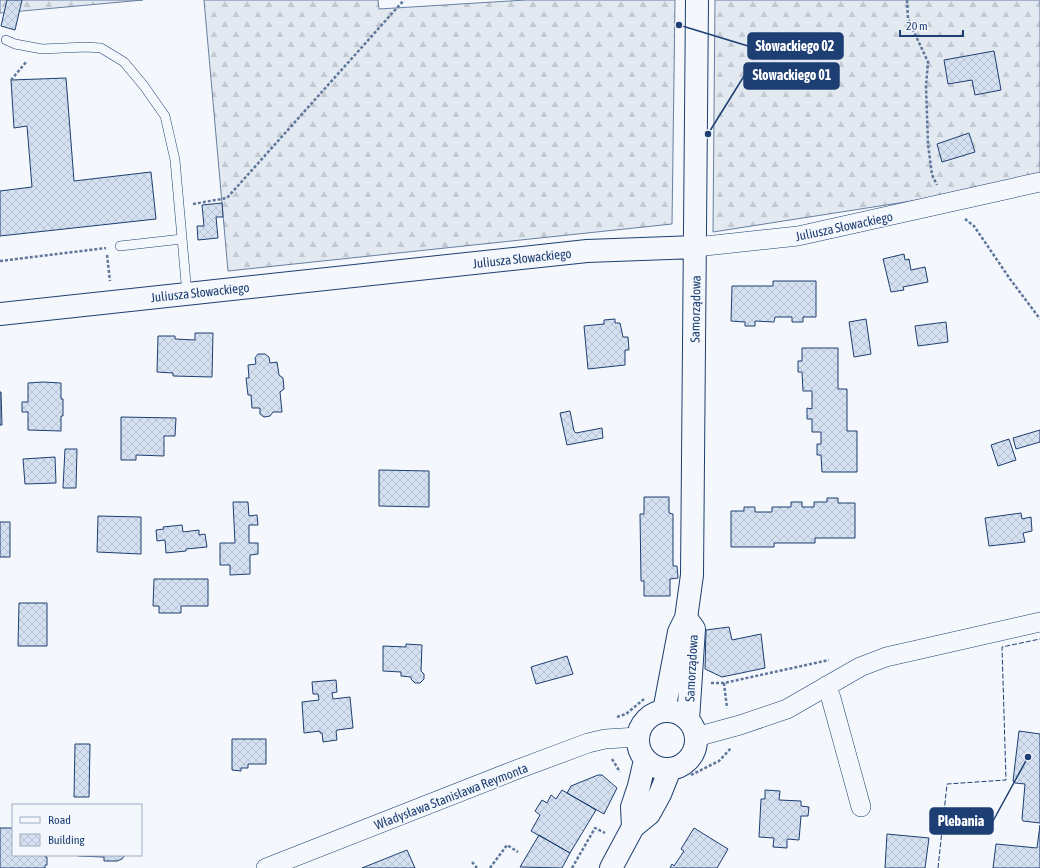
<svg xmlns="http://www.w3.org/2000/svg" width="1040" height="868" font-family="'Asap Condensed',sans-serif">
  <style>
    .forest { fill: url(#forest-firs); stroke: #687fa3 }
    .building { fill: url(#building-cross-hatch); stroke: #1d3f73 }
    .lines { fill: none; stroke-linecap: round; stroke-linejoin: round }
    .lane-casing { stroke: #1d3f73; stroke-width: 10 }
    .street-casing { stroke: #1d3f73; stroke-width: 20 }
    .secondary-casing { stroke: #1d3f73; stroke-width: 24 }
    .path { stroke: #5e769c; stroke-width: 2.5; stroke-dasharray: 3 2; stroke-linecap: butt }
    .lane { stroke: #f4f7fb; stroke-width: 9 }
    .street { stroke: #f4f7fb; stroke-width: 19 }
    .secondary { stroke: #f4f7fb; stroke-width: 22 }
    .fence { stroke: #1d3f73; stroke-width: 1; stroke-dasharray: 5 2; stroke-linecap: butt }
    .labels { text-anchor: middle; stroke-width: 3; stroke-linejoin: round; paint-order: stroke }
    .street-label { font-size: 13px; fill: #1d3f73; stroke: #f4f7fb }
    .leader { fill: none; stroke: #1d3f73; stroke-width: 1.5 }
    .callout-dot { fill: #1d3f73; stroke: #f4f7fb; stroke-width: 1.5 }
    .callout { fill: #1d3f73; stroke: #1d3f73; stroke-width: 1.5 }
    .callout-label { font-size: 14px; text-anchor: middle; font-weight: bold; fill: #fff }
  </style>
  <defs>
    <pattern id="forest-firs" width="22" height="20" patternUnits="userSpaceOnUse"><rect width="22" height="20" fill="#e3e9f0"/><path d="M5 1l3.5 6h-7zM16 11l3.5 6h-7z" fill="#c2c9d1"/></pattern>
    <pattern id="building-cross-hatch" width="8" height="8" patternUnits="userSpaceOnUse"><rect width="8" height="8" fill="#d5e0f0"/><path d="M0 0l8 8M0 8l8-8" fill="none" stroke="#b6c1d1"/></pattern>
  </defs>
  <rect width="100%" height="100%" fill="#f4f7fb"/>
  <path class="forest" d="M 0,0 L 143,0 L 0,13 Z
    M 204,0 L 378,0 L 379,9 L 526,0 L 675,0 L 672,224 L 228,271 Z
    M 715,0 L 1040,0 L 1040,181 L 713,232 Z"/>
  <path class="building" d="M 7,0 L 22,0 L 15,30 L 1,26 Z
    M 994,51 L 1001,90 L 975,95 L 972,80 L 948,84 L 944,60 Z
    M 66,78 L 74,181 L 151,172 L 156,219 L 0,236 L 0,191 L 32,187 L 27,126 L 14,128 L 11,80 Z
    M 969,133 L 975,152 L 942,162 L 937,144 Z
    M 222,203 L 223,217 L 216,217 L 218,238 L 198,240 L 197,226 L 204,226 L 202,205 Z
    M 904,254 L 905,260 L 909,259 L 911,270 L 925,267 L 928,282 L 903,287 L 904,290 L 891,292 L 883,259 Z
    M 773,281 L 816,281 L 816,317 L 803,317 L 803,322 L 792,322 L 792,317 L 775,317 L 774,322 L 755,321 L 755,326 L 745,326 L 745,322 L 731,321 L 732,286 L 773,286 Z
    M 615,319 L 615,323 L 620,323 L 623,337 L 628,337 L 629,350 L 625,350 L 625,365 L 588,369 L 584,326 L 604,324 L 604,320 Z
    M 866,319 L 871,354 L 854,357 L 849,322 Z
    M 946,322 L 948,342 L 918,346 L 915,326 Z
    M 195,333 L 213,333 L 212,377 L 173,376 L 173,373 L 157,372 L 158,336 L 175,336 L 175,339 L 195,340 Z
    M 802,348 L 838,348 L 838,389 L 847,389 L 847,431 L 857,431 L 857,472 L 822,472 L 821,455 L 817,455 L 817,444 L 821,444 L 821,432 L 812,432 L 812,419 L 807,419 L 807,408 L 812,409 L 812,391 L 803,391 L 802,372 L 798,372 L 798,361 L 802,361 Z
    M 258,354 L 265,354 L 269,357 L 270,363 L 277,362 L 279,375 L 283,378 L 284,389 L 280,392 L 282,412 L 273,412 L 270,416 L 264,417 L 260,414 L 260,408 L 252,408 L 251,395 L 248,395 L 246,378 L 249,378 L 248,365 L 256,364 L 255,358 Z
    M 43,382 L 61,383 L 61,399 L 63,399 L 63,416 L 61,416 L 61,431 L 28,430 L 28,412 L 22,412 L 22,402 L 28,402 L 28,383 Z
    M 0,392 L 1,392 L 2,425 L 0,425 Z
    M 570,411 L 574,431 L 576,433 L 602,428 L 603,438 L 567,445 L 560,413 Z
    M 121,417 L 176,418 L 175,436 L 164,436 L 164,456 L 136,455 L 136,460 L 121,460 Z
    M 1040,430 L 1040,442 L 1016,449 L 1013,438 Z
    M 1009,439 L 1016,460 L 998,466 L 991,445 Z
    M 65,449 L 77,449 L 76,488 L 63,488 Z
    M 55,457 L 56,483 L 25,484 L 23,459 Z
    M 379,470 L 429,471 L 429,507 L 379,506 Z
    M 644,497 L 669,497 L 669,513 L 673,514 L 673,566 L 677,566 L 678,578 L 670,579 L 670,596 L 644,596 L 644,581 L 641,581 L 640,514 L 644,514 Z
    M 827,498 L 838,498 L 838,503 L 855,503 L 855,538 L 815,538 L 815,543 L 774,543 L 774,547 L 731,547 L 731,511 L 744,511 L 744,507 L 755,507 L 755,512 L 772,512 L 772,507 L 791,507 L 791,502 L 802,502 L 802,507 L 814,507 L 814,502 L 827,502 Z
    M 233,502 L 248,502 L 249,516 L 257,515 L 258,525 L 249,525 L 249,543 L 258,543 L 258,554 L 250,555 L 250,574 L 230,575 L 230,565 L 220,565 L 220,543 L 235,543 Z
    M 1021,513 L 1022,519 L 1031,517 L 1032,531 L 1023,533 L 1025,542 L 989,546 L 985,518 Z
    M 98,516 L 141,517 L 141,554 L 97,552 Z
    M 0,522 L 10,522 L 10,557 L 0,557 Z
    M 182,525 L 183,532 L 199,530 L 199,535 L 205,534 L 207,547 L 186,549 L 186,551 L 166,553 L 165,540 L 157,541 L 156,530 L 164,529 L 163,527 Z
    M 154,579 L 208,579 L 208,606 L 181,606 L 181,613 L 159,613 L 159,606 L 153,606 Z
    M 19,603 L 47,603 L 47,646 L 18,646 Z
    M 729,627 L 732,640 L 761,634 L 765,668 L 722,677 L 705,669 L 706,630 Z
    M 406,644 L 422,645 L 421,671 L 424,674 L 424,679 L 420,683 L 415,683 L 411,679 L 411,677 L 401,676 L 401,672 L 383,671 L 383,646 L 406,647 Z
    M 567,656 L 573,674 L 536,684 L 531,667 Z
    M 336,680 L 337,692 L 332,693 L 333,699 L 350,697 L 353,728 L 337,730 L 337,731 L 336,731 L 337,740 L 323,742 L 322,733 L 320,733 L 320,731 L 304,733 L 302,702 L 319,700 L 318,694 L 313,694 L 312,682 Z
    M 1019,731 L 1040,734 L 1040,823 L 1023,821 L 1022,819 L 1025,784 L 1015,783 L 1013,781 Z
    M 232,739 L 266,739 L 266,764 L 248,764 L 248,768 L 241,768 L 241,771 L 232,770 Z
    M 75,744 L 90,744 L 89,797 L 74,797 Z
    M 598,775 L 602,775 L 617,788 L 604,814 L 567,793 L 571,786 Z
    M 562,790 L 596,810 L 570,853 L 531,831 L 540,815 L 535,811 L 542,800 L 547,803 L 551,795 L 556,799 Z
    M 765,790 L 780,791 L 779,800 L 801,801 L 801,806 L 809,807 L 808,816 L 801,816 L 799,840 L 787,839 L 787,848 L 773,847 L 774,838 L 759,837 L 761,799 L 765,799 Z
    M 1040,825 L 1040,868 L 993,868 L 996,844 L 1037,848 Z
    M 0,828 L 13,828 L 13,855 L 45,855 L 45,857 L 47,857 L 47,865 L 45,865 L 45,868 L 0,868 Z
    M 694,828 L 728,849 L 717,868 L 670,868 L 672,864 L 674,866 L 684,851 L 681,849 Z
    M 887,834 L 929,838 L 925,868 L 885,868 Z
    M 539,835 L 570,853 L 562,868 L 520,867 Z
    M 407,850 L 415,868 L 362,868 Z
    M 78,855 L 125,855 L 122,859 L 117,861 L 104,861 L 104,857 L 78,856 Z"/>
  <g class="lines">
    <g class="lane-casing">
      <path id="lane" d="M 6,40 L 15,44 L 42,49 L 86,47 L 101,48 L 124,62 L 144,86 L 165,116 L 175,160 L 187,294
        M 120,246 L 182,239"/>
    </g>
    <g class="street-casing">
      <path id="street" d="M 696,247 L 798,236 L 1040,182
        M 826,686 L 831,698 L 861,807
        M 696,737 L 740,725 L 787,709 L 860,667 L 886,657 L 1040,622
        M 266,868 L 513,771 L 588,743 L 605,739 L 638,737"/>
    </g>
    <g class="secondary-casing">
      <path id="secondary" d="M 0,314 L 587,251 L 696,247
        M 686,618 L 694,629 L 688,720
        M 664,711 L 679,632 L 686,618 L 692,575 L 697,0
        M638 740a29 29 0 1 1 58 0a29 29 0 1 1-58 0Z
        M 633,827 L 632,807 L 639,786 L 645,760
        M 611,868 L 633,827 L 649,814 L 660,794 L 670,769"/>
    </g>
    <path class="path" d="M 907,0 L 908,19 L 928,62 L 926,86 L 928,144 L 932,175 L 937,185
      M 11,80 L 27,61
      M 193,204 L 227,198 L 404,0
      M 965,219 L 974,226 L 1010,279 L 1040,319
      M 107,255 L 110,281
      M 0,261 L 106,248
      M 711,683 L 724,683 L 829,660
      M 724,683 L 727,708
      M 617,717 L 626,714 L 644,699
      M 612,759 L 620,772
      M 691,775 L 719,761 L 731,748
      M 472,862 L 477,868
      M 490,868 L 507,845 L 518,852
      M 572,868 L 595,828 L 605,833"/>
    <use href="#lane" class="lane"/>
    <use href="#street" class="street"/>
    <use href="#secondary" class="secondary"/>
    <path class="fence" d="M 938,868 L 947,784 L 1006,780 L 1002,647 L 1040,639"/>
  </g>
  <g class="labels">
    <g class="street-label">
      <text transform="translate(844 226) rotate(-12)" y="5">Juliusza Słowackiego</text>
      <text transform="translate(522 258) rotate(-6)" y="5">Juliusza Słowackiego</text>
      <text transform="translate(200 292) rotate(-6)" y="5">Juliusza Słowackiego</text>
      <text transform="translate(695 309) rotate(-89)" y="5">Samorządowa</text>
      <text transform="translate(691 668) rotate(-87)" y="5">Samorządowa</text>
      <text transform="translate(451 796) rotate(-21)" y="5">Władysława Stanisława Reymonta</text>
    </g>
  </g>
  <path class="leader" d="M679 25L748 46M708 134L744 76M1028 757L993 821"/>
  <g class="callout-dot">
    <circle cx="679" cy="25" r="4"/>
    <circle cx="708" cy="134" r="4"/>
    <circle cx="1028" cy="757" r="4"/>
  </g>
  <g class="callout">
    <rect x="748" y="33" width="95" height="26" rx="4"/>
    <rect x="744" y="63" width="95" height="26" rx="4"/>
    <rect x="930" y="808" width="63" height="26" rx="4"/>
  </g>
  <g class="callout-label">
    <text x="795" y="51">Słowackiego 02</text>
    <text x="792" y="80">Słowackiego 01</text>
    <text x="961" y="826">Plebania</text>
  </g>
  <rect x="12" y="804" width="130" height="52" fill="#f4f7fb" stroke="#9eadc5"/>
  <rect x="20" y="817" width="20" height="6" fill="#f4f7fb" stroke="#9eadc5"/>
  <text x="48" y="824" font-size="12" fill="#1d3f73">Road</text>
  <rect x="20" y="834" width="20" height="12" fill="url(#building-cross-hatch)" stroke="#9eadc5"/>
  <text x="48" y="844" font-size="12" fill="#1d3f73">Building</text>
  <path d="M900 30v6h63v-6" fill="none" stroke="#1d3f73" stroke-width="2"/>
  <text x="906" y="30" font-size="12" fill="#1d3f73" stroke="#f4f7fb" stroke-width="3" paint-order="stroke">20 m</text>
</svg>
